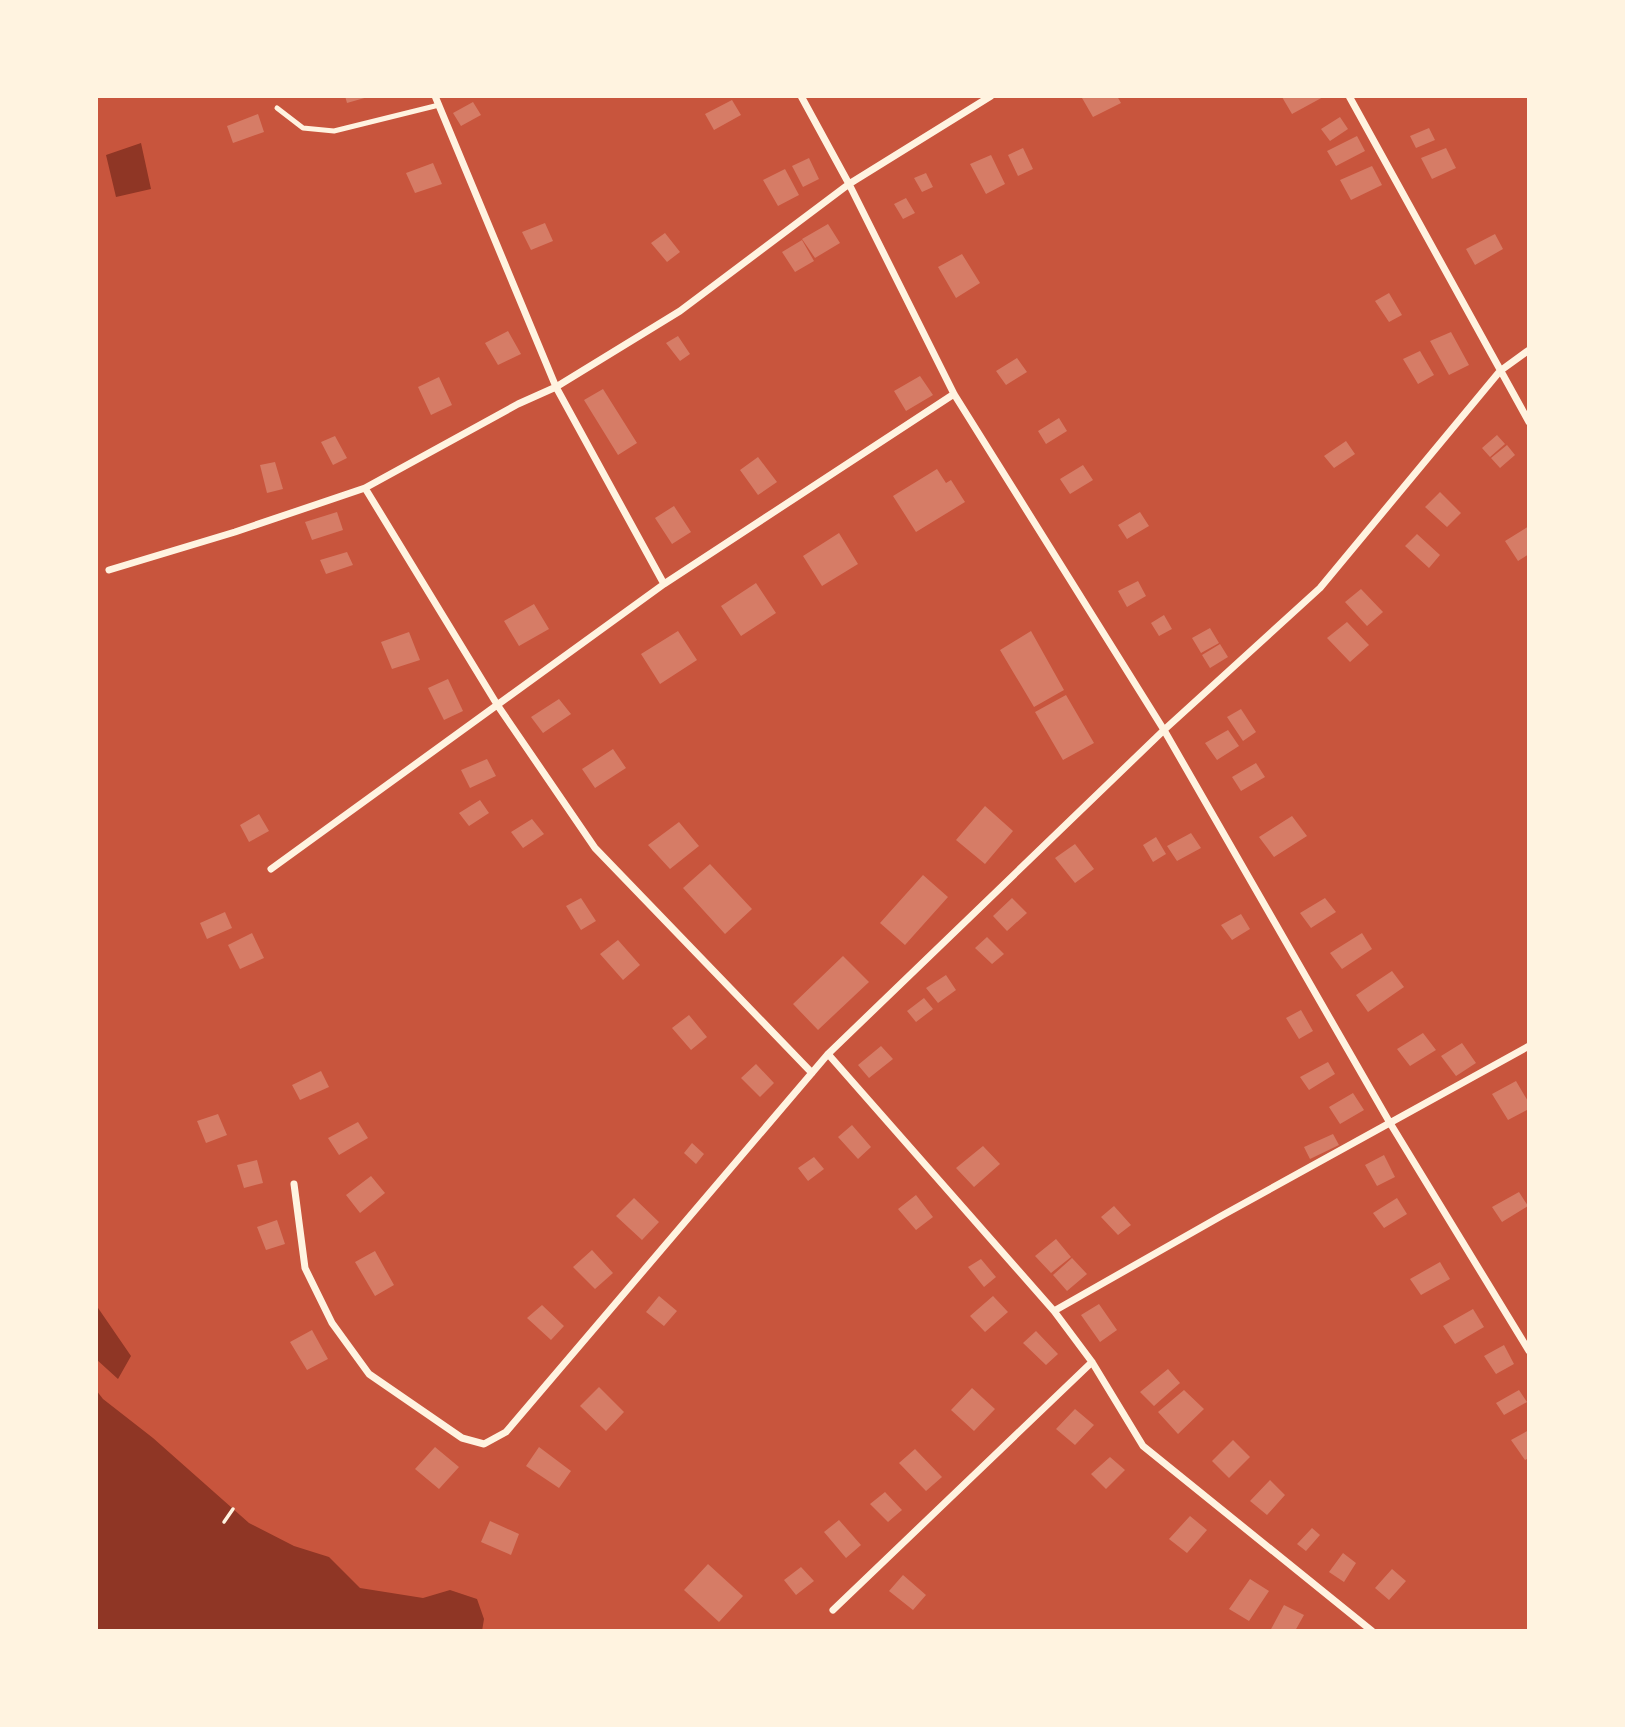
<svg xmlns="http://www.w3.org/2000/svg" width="1625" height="1727" font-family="Lato,sans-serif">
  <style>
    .water { fill: #8f3625 }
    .building { fill: #d67c66 }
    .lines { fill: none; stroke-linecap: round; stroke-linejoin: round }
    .path { stroke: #fff3e0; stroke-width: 3.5 }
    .service { stroke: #fff3e0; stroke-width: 5 }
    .minor { stroke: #fff3e0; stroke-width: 7 }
  </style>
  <rect width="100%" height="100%" fill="#c8553d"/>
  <path class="water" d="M 141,143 L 151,189 L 116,197 L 106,155 Z
    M 96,1305 L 131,1356 L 118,1379 L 96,1359 Z
    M 96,1390 L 103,1399 L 153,1438 L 249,1523 L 294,1546 L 329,1557 L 360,1588 L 423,1598 L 450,1590 L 477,1599 L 484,1619 L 482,1631 L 96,1631 Z"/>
  <path class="building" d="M 345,96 L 367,96 L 368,97 L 347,103 Z
    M 1087,96 L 1117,96 L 1121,103 L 1093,117 L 1082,98 Z
    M 1284,96 L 1325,96 L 1292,114 L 1282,97 Z
    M 732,100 L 741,115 L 714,130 L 705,114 Z
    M 473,102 L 481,115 L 461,126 L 453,113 Z
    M 258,114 L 264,132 L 233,143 L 227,126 Z
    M 1340,117 L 1348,129 L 1330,141 L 1321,129 Z
    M 1429,128 L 1435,140 L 1416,148 L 1410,136 Z
    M 1357,136 L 1365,151 L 1336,166 L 1327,151 Z
    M 1023,148 L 1033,169 L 1018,176 L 1008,155 Z
    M 1446,148 L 1456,168 L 1432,179 L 1421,158 Z
    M 991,155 L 1005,184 L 986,194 L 970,164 Z
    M 809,158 L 819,179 L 803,187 L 792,166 Z
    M 433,163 L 442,184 L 415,193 L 406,173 Z
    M 1372,166 L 1382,185 L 1351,200 L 1340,180 Z
    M 785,169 L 799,195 L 778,206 L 763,180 Z
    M 926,173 L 933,187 L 922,192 L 914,178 Z
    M 906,198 L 915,213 L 903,219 L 894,204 Z
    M 545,223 L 553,241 L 531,250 L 522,232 Z
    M 828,224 L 840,243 L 815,258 L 802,239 Z
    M 665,233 L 680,252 L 667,262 L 651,243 Z
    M 1495,234 L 1503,249 L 1475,265 L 1466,249 Z
    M 802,240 L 814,261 L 795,272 L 782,252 Z
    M 962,254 L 980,283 L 956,298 L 938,267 Z
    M 1389,293 L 1402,315 L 1389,322 L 1375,301 Z
    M 508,331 L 521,354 L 498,365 L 485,343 Z
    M 1451,332 L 1469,365 L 1449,375 L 1430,341 Z
    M 678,336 L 690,354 L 680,361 L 666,343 Z
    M 1420,351 L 1434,375 L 1418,384 L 1403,359 Z
    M 1017,358 L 1027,372 L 1006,385 L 996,371 Z
    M 920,376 L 933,395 L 906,411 L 894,391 Z
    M 439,377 L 452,405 L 431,415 L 418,387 Z
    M 603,389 L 637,443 L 618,455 L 584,400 Z
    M 1059,418 L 1067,431 L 1046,444 L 1038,431 Z
    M 1497,435 L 1505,444 L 1490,457 L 1482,448 Z
    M 335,436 L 347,458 L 333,465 L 321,442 Z
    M 1346,441 L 1355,454 L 1334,468 L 1324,456 Z
    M 1507,445 L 1515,455 L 1500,468 L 1491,458 Z
    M 758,457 L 777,482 L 758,495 L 740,470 Z
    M 275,462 L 283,489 L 267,493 L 260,465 Z
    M 1083,465 L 1093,480 L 1070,494 L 1060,479 Z
    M 937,469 L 946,483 L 951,480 L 965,502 L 916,532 L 893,496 Z
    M 1440,492 L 1461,513 L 1447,527 L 1425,507 Z
    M 674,506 L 691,532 L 672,544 L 655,518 Z
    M 337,512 L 343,530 L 312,540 L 305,522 Z
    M 1140,512 L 1149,526 L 1127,539 L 1118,525 Z
    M 1529,526 L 1529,554 L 1518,561 L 1505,541 Z
    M 839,533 L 858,564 L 822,586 L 803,556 Z
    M 1417,534 L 1440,555 L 1429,568 L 1405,546 Z
    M 347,552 L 353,565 L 326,574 L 320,560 Z
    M 1138,581 L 1146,596 L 1127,607 L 1118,591 Z
    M 756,583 L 776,613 L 741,636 L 721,606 Z
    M 1361,589 L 1383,612 L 1367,626 L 1345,602 Z
    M 534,604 L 549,629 L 519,646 L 504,621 Z
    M 1164,615 L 1172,629 L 1159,636 L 1151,623 Z
    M 1347,622 L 1369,645 L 1350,662 L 1327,638 Z
    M 1210,628 L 1219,643 L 1201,653 L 1192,638 Z
    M 678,631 L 697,660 L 660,684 L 641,654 Z
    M 1031,631 L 1064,690 L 1034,707 L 1000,650 Z
    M 409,632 L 420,660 L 392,669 L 381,642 Z
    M 1220,644 L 1228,657 L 1210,668 L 1202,655 Z
    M 448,679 L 463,711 L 444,720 L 428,688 Z
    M 1066,695 L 1094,743 L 1063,760 L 1035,712 Z
    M 559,699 L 571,714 L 543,733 L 531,717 Z
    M 1241,709 L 1256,732 L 1243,741 L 1227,717 Z
    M 1228,730 L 1239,746 L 1217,760 L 1205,743 Z
    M 613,749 L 626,768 L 595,788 L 582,769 Z
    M 487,759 L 496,776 L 470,788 L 461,770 Z
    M 1256,763 L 1265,777 L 1241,791 L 1232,777 Z
    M 480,800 L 489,813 L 469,826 L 459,813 Z
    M 985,806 L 1013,831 L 985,864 L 956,840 Z
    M 259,814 L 269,831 L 249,842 L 240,825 Z
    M 1292,816 L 1307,836 L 1274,857 L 1259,837 Z
    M 532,819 L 544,834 L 523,848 L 511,832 Z
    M 679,822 L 699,846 L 670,869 L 648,845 Z
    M 1191,833 L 1201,848 L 1177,861 L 1167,846 Z
    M 1156,837 L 1166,854 L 1153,862 L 1143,845 Z
    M 1075,844 L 1094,869 L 1075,883 L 1055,858 Z
    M 710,864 L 752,909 L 725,934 L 683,888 Z
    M 923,875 L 948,897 L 905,945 L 880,923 Z
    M 581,898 L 596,921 L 581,930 L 566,906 Z
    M 1012,898 L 1027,913 L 1007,931 L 993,916 Z
    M 1325,898 L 1336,912 L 1311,928 L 1300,913 Z
    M 225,912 L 232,928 L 207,939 L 200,923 Z
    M 1241,914 L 1250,929 L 1232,940 L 1221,925 Z
    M 252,933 L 264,958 L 240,969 L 228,945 Z
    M 1362,933 L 1372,949 L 1342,969 L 1330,953 Z
    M 987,937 L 1004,954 L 992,964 L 975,948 Z
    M 618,940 L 640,965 L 623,980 L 600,954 Z
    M 843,956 L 869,982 L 818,1030 L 793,1004 Z
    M 1392,971 L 1404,987 L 1368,1012 L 1356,995 Z
    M 946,975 L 956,990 L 938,1003 L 926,988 Z
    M 924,998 L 933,1009 L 916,1022 L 907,1011 Z
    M 1301,1010 L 1313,1031 L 1299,1039 L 1286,1018 Z
    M 689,1015 L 707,1037 L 691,1050 L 672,1028 Z
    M 1423,1033 L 1436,1050 L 1410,1066 L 1397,1049 Z
    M 1462,1043 L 1476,1063 L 1456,1076 L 1441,1056 Z
    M 881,1046 L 893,1059 L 869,1078 L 858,1065 Z
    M 1328,1062 L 1335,1074 L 1309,1090 L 1300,1077 Z
    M 756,1064 L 774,1083 L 760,1097 L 741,1078 Z
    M 321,1071 L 329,1087 L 300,1100 L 292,1085 Z
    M 1516,1081 L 1529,1103 L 1529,1109 L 1508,1120 L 1492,1094 Z
    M 1353,1093 L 1364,1110 L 1340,1124 L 1329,1107 Z
    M 218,1114 L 227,1135 L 206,1143 L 197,1121 Z
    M 358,1122 L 368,1138 L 339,1155 L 328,1138 Z
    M 852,1125 L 871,1147 L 858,1159 L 838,1137 Z
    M 1333,1134 L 1339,1145 L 1310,1159 L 1304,1147 Z
    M 692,1143 L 704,1154 L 696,1164 L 684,1153 Z
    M 983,1146 L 1000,1164 L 974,1187 L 956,1168 Z
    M 1384,1155 L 1395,1177 L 1377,1186 L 1365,1165 Z
    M 814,1157 L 824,1169 L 808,1181 L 798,1168 Z
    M 257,1160 L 263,1183 L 244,1188 L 237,1165 Z
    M 371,1176 L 385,1193 L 360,1213 L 346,1195 Z
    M 1519,1192 L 1528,1206 L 1502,1222 L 1492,1207 Z
    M 916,1195 L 933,1217 L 916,1230 L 898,1209 Z
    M 634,1198 L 659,1222 L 642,1240 L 616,1216 Z
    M 1397,1198 L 1407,1214 L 1384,1228 L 1373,1213 Z
    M 1114,1206 L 1131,1225 L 1118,1235 L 1101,1217 Z
    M 277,1220 L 285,1244 L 266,1250 L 257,1227 Z
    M 1056,1239 L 1071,1257 L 1051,1273 L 1035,1256 Z
    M 592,1250 L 613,1273 L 595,1289 L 573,1267 Z
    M 375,1251 L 394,1285 L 375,1296 L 355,1262 Z
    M 1072,1258 L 1087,1274 L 1067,1291 L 1053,1275 Z
    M 981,1259 L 996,1277 L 984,1287 L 968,1267 Z
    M 1440,1262 L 1450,1279 L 1421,1295 L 1410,1279 Z
    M 659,1296 L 677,1311 L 664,1326 L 646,1312 Z
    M 993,1296 L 1008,1312 L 985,1332 L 970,1316 Z
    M 1099,1304 L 1117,1330 L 1100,1342 L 1081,1315 Z
    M 542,1305 L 564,1326 L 551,1340 L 527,1318 Z
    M 1473,1309 L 1484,1327 L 1455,1344 L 1443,1326 Z
    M 312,1330 L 328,1359 L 307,1370 L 290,1342 Z
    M 1036,1331 L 1058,1354 L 1046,1365 L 1023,1343 Z
    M 1504,1345 L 1514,1364 L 1496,1374 L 1484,1356 Z
    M 1168,1369 L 1180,1383 L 1154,1406 L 1140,1392 Z
    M 599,1387 L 624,1412 L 606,1431 L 580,1406 Z
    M 972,1388 L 995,1409 L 974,1431 L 951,1410 Z
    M 1184,1390 L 1204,1409 L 1178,1434 L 1158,1412 Z
    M 1519,1390 L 1527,1402 L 1504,1415 L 1496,1403 Z
    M 1075,1409 L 1094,1425 L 1075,1445 L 1056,1429 Z
    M 1529,1430 L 1529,1458 L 1525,1460 L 1511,1440 Z
    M 1233,1440 L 1250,1457 L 1229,1478 L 1212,1461 Z
    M 435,1447 L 459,1467 L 439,1489 L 415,1469 Z
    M 539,1447 L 571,1471 L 559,1488 L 526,1466 Z
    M 915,1449 L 942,1477 L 926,1491 L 899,1463 Z
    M 1110,1457 L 1125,1470 L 1106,1489 L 1091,1474 Z
    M 1270,1480 L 1285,1495 L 1267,1515 L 1250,1501 Z
    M 885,1492 L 902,1510 L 888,1522 L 870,1504 Z
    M 1190,1516 L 1207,1530 L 1187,1553 L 1169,1539 Z
    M 839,1520 L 861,1545 L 846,1558 L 824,1532 Z
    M 490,1521 L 519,1534 L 511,1555 L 481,1542 Z
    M 1312,1528 L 1320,1535 L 1306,1551 L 1297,1544 Z
    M 1343,1553 L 1356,1563 L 1344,1582 L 1329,1572 Z
    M 708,1564 L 743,1596 L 719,1622 L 684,1590 Z
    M 801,1567 L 814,1581 L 796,1595 L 784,1580 Z
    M 1392,1569 L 1406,1581 L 1389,1600 L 1375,1588 Z
    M 903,1575 L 926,1595 L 913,1610 L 889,1591 Z
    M 1250,1579 L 1269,1591 L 1249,1621 L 1229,1609 Z
    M 1284,1605 L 1304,1615 L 1295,1631 L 1270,1631 Z"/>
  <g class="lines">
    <path class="path" d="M 224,1522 L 233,1509"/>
    <path class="service" d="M 277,108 L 303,128 L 334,131 L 439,105"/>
    <path class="minor" d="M 435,96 L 556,387 L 664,584
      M 801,96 L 849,184 L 954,394 L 1164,730 L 1390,1123 L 1529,1351
      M 1349,96 L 1529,422
      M 365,488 L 498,706 L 595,848 L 812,1073
      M 109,570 L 235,532 L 365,488 L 518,404 L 556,387 L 680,311 L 849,184 L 991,96
      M 271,869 L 664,584 L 954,394
      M 828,1054 L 1054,1311 L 1092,1362 L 1143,1446 L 1372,1631
      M 294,1184 L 305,1268 L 332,1323 L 369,1374 L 462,1438 L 484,1444 L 506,1432 L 828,1054 L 1164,730 L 1320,588 L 1500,371 L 1529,350
      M 1054,1311 L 1223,1215 L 1529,1046
      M 833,1610 L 1092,1362"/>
  </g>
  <rect width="1625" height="1727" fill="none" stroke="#fff3e0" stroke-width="196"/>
</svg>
